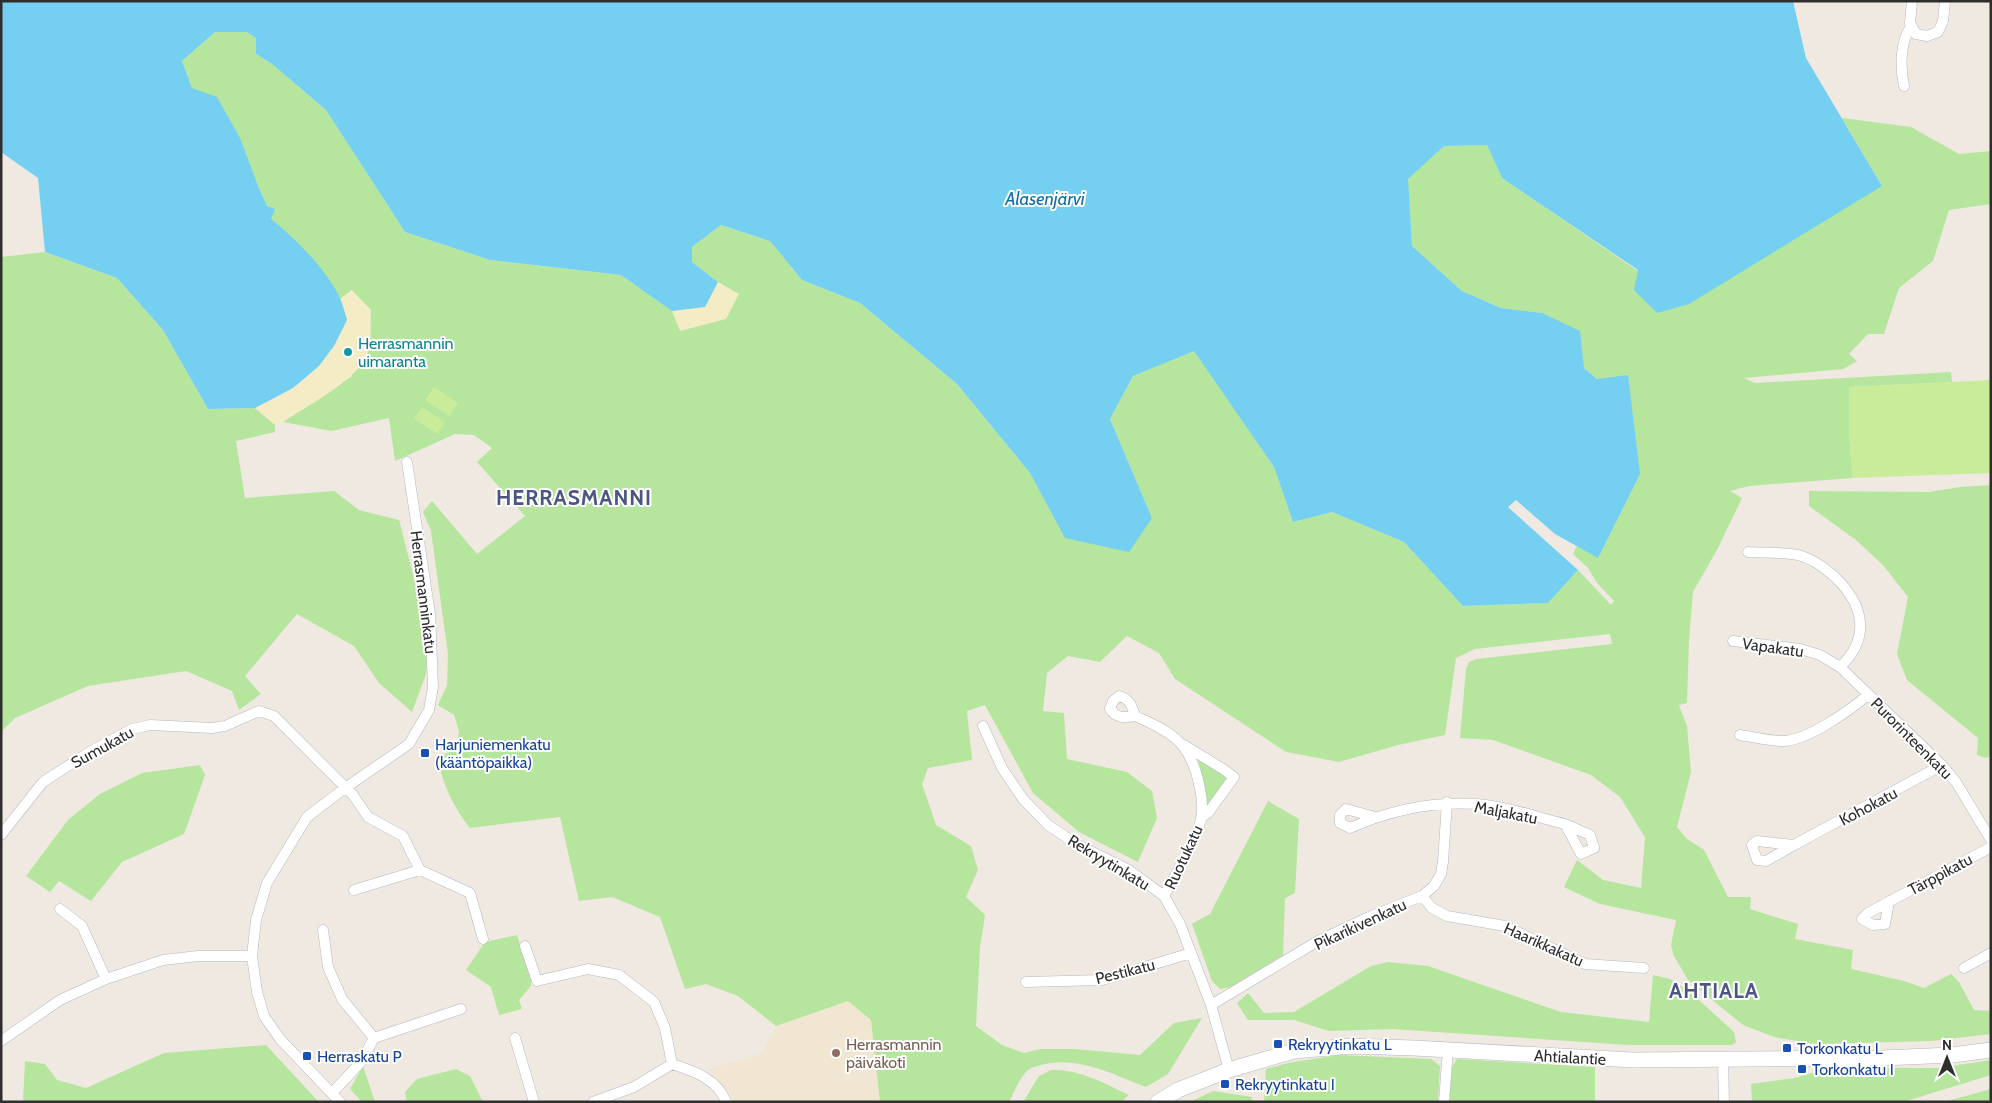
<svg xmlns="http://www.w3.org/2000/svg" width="1992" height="1103" font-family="Cabin,sans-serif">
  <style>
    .education { fill: #f0e6d1 }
    .green { fill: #b6e59e }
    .sand { fill: #f3ecc5 }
    .pitch { fill: #c9ec9a }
    .water { fill: #75cff0 }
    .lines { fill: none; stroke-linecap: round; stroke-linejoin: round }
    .street-casing { stroke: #b4b7c1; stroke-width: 11 }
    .secondary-casing { stroke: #b4b7c1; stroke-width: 16 }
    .street { stroke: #fff; stroke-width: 10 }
    .secondary { stroke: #fff; stroke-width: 15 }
    .culture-dot { fill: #0f9aa8; stroke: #fff; stroke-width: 2 }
    .transit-dot { fill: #1a4fb4; stroke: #fff; stroke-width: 2 }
    .education-dot { fill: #8d6e63; stroke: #fff; stroke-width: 2 }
    .labels { text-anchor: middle; stroke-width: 4; stroke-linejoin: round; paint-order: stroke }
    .culture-label { font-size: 16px; fill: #0d838f; stroke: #fff; text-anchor: start }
    .street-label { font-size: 16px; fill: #2e2e2e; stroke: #fff }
    .transit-label { font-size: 16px; fill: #164399; stroke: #fff; text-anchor: start }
    .education-label { font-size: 16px; fill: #785e54; stroke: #fff; text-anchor: start }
    .water-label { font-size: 18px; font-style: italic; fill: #0d6fa3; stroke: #fff }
    .district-label { font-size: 21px; font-weight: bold; letter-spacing: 1px; fill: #4d5680; stroke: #fff }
  </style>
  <rect width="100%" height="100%" fill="#efe9e1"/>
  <path class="education" d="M 848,1001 L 871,1020 L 880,1102 L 733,1102 L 731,1094 L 708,1069 L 762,1053 L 776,1026 Z"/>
  <path class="green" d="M 215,32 L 247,32 L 256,38 L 256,54 L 272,64 L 326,110 L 405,232 L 490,260 L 621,275 L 672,311 L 705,306 L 718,282 L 692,262 L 692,247 L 721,225 L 770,241 L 802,280 L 860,303 L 957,384 L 1030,473 L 1066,538 L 1152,518 L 1110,419 L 1133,376 L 1194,350 L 1274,467 L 1293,522 L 1332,512 L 1404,542 L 1463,606 L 1548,603 L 1578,570 L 1611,605 L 1614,601 L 1597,583 L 1588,568 L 1573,554 L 1577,546 L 1597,557 L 1597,379 L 1584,368 L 1542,313 L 1501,308 L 1462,291 L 1412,246 L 1407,179 L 1444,146 L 1487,145 L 1502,178 L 1638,271 L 1882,186 L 1842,118 L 1911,127 L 1959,154 L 1991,151 L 1991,204 L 1949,210 L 1933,261 L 1899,288 L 1884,334 L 1868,334 L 1849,354 L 1857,361 L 1843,369 L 1744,378 L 1755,383 L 1951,372 L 1952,382 L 1849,387 L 1849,434 L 1853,478 L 1749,486 L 1730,491 L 1742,498 L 1718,548 L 1693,592 L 1689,639 L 1687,703 L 1679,705 L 1687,726 L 1691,772 L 1677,827 L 1687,839 L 1704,850 L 1728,897 L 1751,897 L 1750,909 L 1798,924 L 1795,939 L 1853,950 L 1851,969 L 1904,981 L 1924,988 L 1951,974 L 1959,982 L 1974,1010 L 1991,1011 L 1991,1034 L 1931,1041 L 1815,1044 L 1774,1037 L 1743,1025 L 1688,980 L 1674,956 L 1671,945 L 1676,920 L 1600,904 L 1564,887 L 1577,860 L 1603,880 L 1641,888 L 1645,837 L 1620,797 L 1591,775 L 1493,740 L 1460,738 L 1466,669 L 1469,662 L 1476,659 L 1612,644 L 1610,634 L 1475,649 L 1456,658 L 1445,735 L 1398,745 L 1339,762 L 1286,752 L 1175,679 L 1159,653 L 1127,636 L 1100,662 L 1068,656 L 1047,673 L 1043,711 L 1064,713 L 1067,759 L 1127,772 L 1152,791 L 1157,818 L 1138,862 L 1079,832 L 1033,793 L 985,705 L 967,711 L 972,760 L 928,768 L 922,784 L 936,825 L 971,846 L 978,870 L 966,897 L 985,915 L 980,947 L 976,1026 L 1002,1045 L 1024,1053 L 1040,1049 L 1075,1049 L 1140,1055 L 1174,1023 L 1202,1018 L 1168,1074 L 1146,1087 C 1112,1074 1077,1055 1041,1065 C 1036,1066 1030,1068 1027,1071 C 1019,1079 1014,1092 1009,1102 L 880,1102 L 871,1020 L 848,1001 L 776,1026 L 738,996 L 706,984 L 685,989 L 660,917 L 612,897 L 579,901 L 560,817 L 470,828 C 452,805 444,786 437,758 L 456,749 L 459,731 L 454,715 L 438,705 L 447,685 L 448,654 L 431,531 L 423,512 L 432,501 L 477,554 L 525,516 L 477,462 L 492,448 L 474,435 L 455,434 L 395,461 L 389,418 L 331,431 L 283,422 L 352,376 L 352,290 L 340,299 C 323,268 298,240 270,219 L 274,209 L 267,206 L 258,186 L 192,88 L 182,61 Z
    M 45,252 L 117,278 L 163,330 L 208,409 L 255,408 L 275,425 L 275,432 L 236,441 L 245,498 L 334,491 L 359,510 L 399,520 L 425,621 L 429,650 L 426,674 L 412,712 L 379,683 L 354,646 L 297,614 L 245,676 L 261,694 L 239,710 L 232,691 L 186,671 L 88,686 L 15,718 L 1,732 L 1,257 Z
    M 1991,485 L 1991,756 L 1986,758 L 1977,755 L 1978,738 L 1907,680 L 1897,654 L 1908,597 L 1883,565 L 1856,540 L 1809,506 L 1809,491 L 1929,492 L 1960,487 Z
    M 1198,758 L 1222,772 L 1226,779 L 1211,804 L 1206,807 L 1204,787 Z
    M 200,765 L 205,775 L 184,834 L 122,862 L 91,901 L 59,881 L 50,892 L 26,876 L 68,820 L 100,794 L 142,773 Z
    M 1268,801 L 1299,819 L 1295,893 L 1285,898 L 1283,955 L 1231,987 L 1220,989 L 1212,981 L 1192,924 L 1210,914 Z
    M 517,935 L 531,979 L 531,986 L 519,1000 L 522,1009 L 499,1015 L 491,987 L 466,970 L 485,942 Z
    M 1388,962 L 1428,966 L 1561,1012 L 1649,1022 L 1653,975 L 1670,979 L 1689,991 L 1734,1032 L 1736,1042 L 1732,1045 L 1628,1045 L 1392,1029 L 1329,1031 L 1294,1020 L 1248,1020 L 1237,1003 L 1248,993 L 1264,1013 L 1294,1012 L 1371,966 Z
    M 266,1045 L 319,1102 L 23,1102 L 25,1061 L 45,1064 L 57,1080 L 86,1088 L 164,1053 Z
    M 1339,1055 L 1431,1059 L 1440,1066 L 1438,1102 L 1264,1102 L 1266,1069 L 1288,1063 Z
    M 1457,1059 L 1595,1067 L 1595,1102 L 1449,1102 L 1452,1067 Z
    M 1991,1060 L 1991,1075 L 1903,1102 L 1752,1102 L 1751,1084 L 1795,1078 L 1828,1068 L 1938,1068 Z
    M 363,1066 L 375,1102 L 362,1102 L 350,1089 Z
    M 456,1069 L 470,1076 L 483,1102 L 407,1102 L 405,1092 L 417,1079 Z
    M 1051,1070 C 1079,1069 1104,1083 1129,1095 L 1121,1102 L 1023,1102 L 1039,1076 Z
    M 1991,1089 L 1991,1102 L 1944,1102 Z
    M 1213,1091 L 1252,1097 L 1251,1102 L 1190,1102 Z"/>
  <path class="sand" d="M 718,282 L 739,294 L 726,319 L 680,331 L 672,311 L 705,306 Z
    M 352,290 L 371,310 C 370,324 373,346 365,359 C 353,382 306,407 283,422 L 275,425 L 255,408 C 268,402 282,396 294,388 C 319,370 333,347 347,320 L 340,299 Z"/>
  <path class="pitch" d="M 1991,380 L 1991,473 L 1853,478 L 1849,434 L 1849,387 Z
    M 434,387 L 458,403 L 449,416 L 425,400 Z
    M 422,407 L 445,422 L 438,434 L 414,419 Z"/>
  <path class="water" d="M 1,1 L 1793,1 L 1806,58 L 1882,186 L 1689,304 L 1657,313 L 1634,290 L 1638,270 L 1502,178 L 1487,145 L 1444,146 L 1408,179 L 1412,246 L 1462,291 L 1501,308 L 1542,313 L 1580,331 L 1584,368 L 1597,379 L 1628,375 L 1640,474 L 1598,558 L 1555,534 L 1516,500 L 1508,507 L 1578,570 L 1548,603 L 1463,606 L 1404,542 L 1332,512 L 1293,522 L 1274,467 L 1194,351 L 1133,376 L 1110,419 L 1152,518 L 1129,552 L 1065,538 L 1030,473 L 957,384 L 860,303 L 802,280 L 770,241 L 721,225 L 692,247 L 692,262 L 718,282 L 705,307 L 672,311 L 621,275 L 490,260 L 405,232 L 326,110 L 272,64 L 256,54 L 256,38 L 247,32 L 215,32 L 182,61 L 192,88 L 217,97 L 240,138 L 258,186 L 267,206 L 275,209 L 271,219 C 295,238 327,270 340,298 C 343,305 345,313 347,320 L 334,346 L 319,366 L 293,388 L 255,408 L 208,409 L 163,330 L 117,278 L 45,252 L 38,178 L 1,152 Z"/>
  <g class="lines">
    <g class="street-casing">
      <path id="street" d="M 1912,1 L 1910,23 L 1916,34 L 1927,36 L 1938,32 L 1943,21 L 1945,1
        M 1904,86 C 1900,67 1900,43 1911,26
        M 1748,552 C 1764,553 1782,552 1798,555 C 1811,558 1825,568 1835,577 C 1864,605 1871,638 1840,667
        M 1733,641 L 1800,649 L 1820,655 L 1840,667 L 1942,765 L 1956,782 L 1991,840
        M 1135,716 C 1124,718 1116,718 1110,709 L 1113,701 L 1119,696 C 1130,699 1132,706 1135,716 C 1175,733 1192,745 1200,789 C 1202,798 1203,811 1201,820 C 1193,846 1177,872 1164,896
        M 983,726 L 1002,768 L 1023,799 L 1048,825 L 1078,845 L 1129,870 L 1164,896 L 1180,924 L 1211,1005 L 1229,1070
        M 1740,735 C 1754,737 1769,741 1783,741 C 1807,741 1850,710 1868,695
        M 1184,745 L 1223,769 L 1234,777 L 1208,813 L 1201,818
        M 1375,817 L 1346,809 L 1340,815 L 1340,823 L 1350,828 C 1393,809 1439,800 1486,805 C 1512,808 1539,818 1565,824 L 1581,854 L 1594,848 L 1590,835 L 1565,824
        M 1,835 L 43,782 L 88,753 L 132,729 L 150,725 L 212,728 L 225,726 L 259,711 L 274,716 L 353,795 L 368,817 L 403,836 L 420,870
        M 1794,845 L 1766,861 L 1757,860 L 1752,845 L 1757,841 L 1794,845 L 1942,765
        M 420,870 L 470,893 L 483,939
        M 354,890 L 420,870
        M 1422,896 L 1432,908 L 1447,916 L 1505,926 L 1585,964 L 1644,968
        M 1889,901 L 1885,924 L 1873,925 L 1862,919 L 1868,913 L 1991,847
        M 60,909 L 82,926 L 106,979
        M 323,930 L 328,967 L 342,999 L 374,1038
        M 525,946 L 537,981 L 588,969 L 619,975 L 654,1002 L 665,1028 L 672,1064
        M 1964,968 L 1991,953
        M 1026,982 L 1102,980 L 1191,953
        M 1211,1005 L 1318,941 L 1369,917 L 1422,896 L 1434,886 L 1441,874 L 1443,862 L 1447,802
        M 374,1038 L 461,1009
        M 515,1038 L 534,1102
        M 1,1041 L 60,1000 L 106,979 L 163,960 L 198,956 L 252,956
        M 1723,1060 L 1724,1102
        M 672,1064 C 693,1071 718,1079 726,1102
        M 332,1093 L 361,1062 L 374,1038
        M 340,1102 L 280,1039 L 264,1016 L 257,992 L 252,956 L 256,920 L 267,883 L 307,817 L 345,788 L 409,744 L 429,710 L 433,687 L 430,614 L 407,462
        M 593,1102 L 634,1087 L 672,1064
        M 1444,1102 L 1448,1049"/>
    </g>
    <g class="secondary-casing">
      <path id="secondary" d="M 1158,1102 L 1178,1090 L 1229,1070 L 1294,1051 L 1352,1046 L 1414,1048 L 1633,1060 L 1882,1058 L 1952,1055 L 1991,1050"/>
    </g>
    <use href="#street" class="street"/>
    <use href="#secondary" class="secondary"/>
  </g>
  <circle class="culture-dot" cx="348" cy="352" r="5"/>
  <g class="transit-dot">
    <rect x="420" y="748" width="10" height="10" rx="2.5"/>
    <rect x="1273" y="1039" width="10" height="10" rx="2.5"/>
    <rect x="1782" y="1043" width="10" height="10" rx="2.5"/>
    <rect x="302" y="1051" width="10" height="10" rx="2.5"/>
    <rect x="1797" y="1064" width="10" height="10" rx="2.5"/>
    <rect x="1220" y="1079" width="10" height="10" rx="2.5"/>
  </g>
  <circle class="education-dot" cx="836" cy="1053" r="5"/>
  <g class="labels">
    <g class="culture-label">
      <text x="358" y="349">Herrasmannin<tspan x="358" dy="18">uimaranta</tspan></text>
    </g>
    <g class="street-label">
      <text transform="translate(424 592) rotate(83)" y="6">Herrasmanninkatu</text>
      <text transform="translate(1773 647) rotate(8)" y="6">Vapakatu</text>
      <text transform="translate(1912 738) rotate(45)" y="6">Purorinteenkatu</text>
      <text transform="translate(102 747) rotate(-29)" y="6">Sumukatu</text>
      <text transform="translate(1868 806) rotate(-28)" y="6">Kohokatu</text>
      <text transform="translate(1506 812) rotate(11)" y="6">Maljakatu</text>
      <text transform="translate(1183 857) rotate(-65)" y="6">Ruotukatu</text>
      <text transform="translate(1109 862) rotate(31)" y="6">Rekryytinkatu</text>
      <text transform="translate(1940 874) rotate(-28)" y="6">Tärppikatu</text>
      <text transform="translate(1360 924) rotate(-25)" y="6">Pikarikivenkatu</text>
      <text transform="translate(1544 944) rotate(24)" y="6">Haarikkakatu</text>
      <text transform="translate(1125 971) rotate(-14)" y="6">Pestikatu</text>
      <text transform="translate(1570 1057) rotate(3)" y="6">Ahtialantie</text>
    </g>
    <g class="transit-label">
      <text x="435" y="750">Harjuniemenkatu<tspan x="435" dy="18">(kääntöpaikka)</tspan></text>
      <text x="1288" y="1050">Rekryytinkatu L</text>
      <text x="1797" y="1054">Torkonkatu L</text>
      <text x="317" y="1062">Herraskatu P</text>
      <text x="1812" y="1075">Torkonkatu I</text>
      <text x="1235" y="1090">Rekryytinkatu I</text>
    </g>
    <g class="education-label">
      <text x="846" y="1050">Herrasmannin<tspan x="846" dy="18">päiväkoti</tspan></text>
    </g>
    <g class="water-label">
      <text x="1045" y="205">Alasenjärvi</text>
    </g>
    <g class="district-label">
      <text x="574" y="505">HERRASMANNI</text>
      <text x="1714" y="998">AHTIALA</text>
    </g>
  </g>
  <rect width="1992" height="1103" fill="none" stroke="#2e2e2e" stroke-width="5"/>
  <g transform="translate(1947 1058)" stroke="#ffffff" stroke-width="4" paint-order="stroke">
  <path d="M0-4L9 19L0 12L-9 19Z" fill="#2e2e2e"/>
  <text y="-8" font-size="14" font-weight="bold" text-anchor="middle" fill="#2e2e2e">N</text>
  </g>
</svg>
